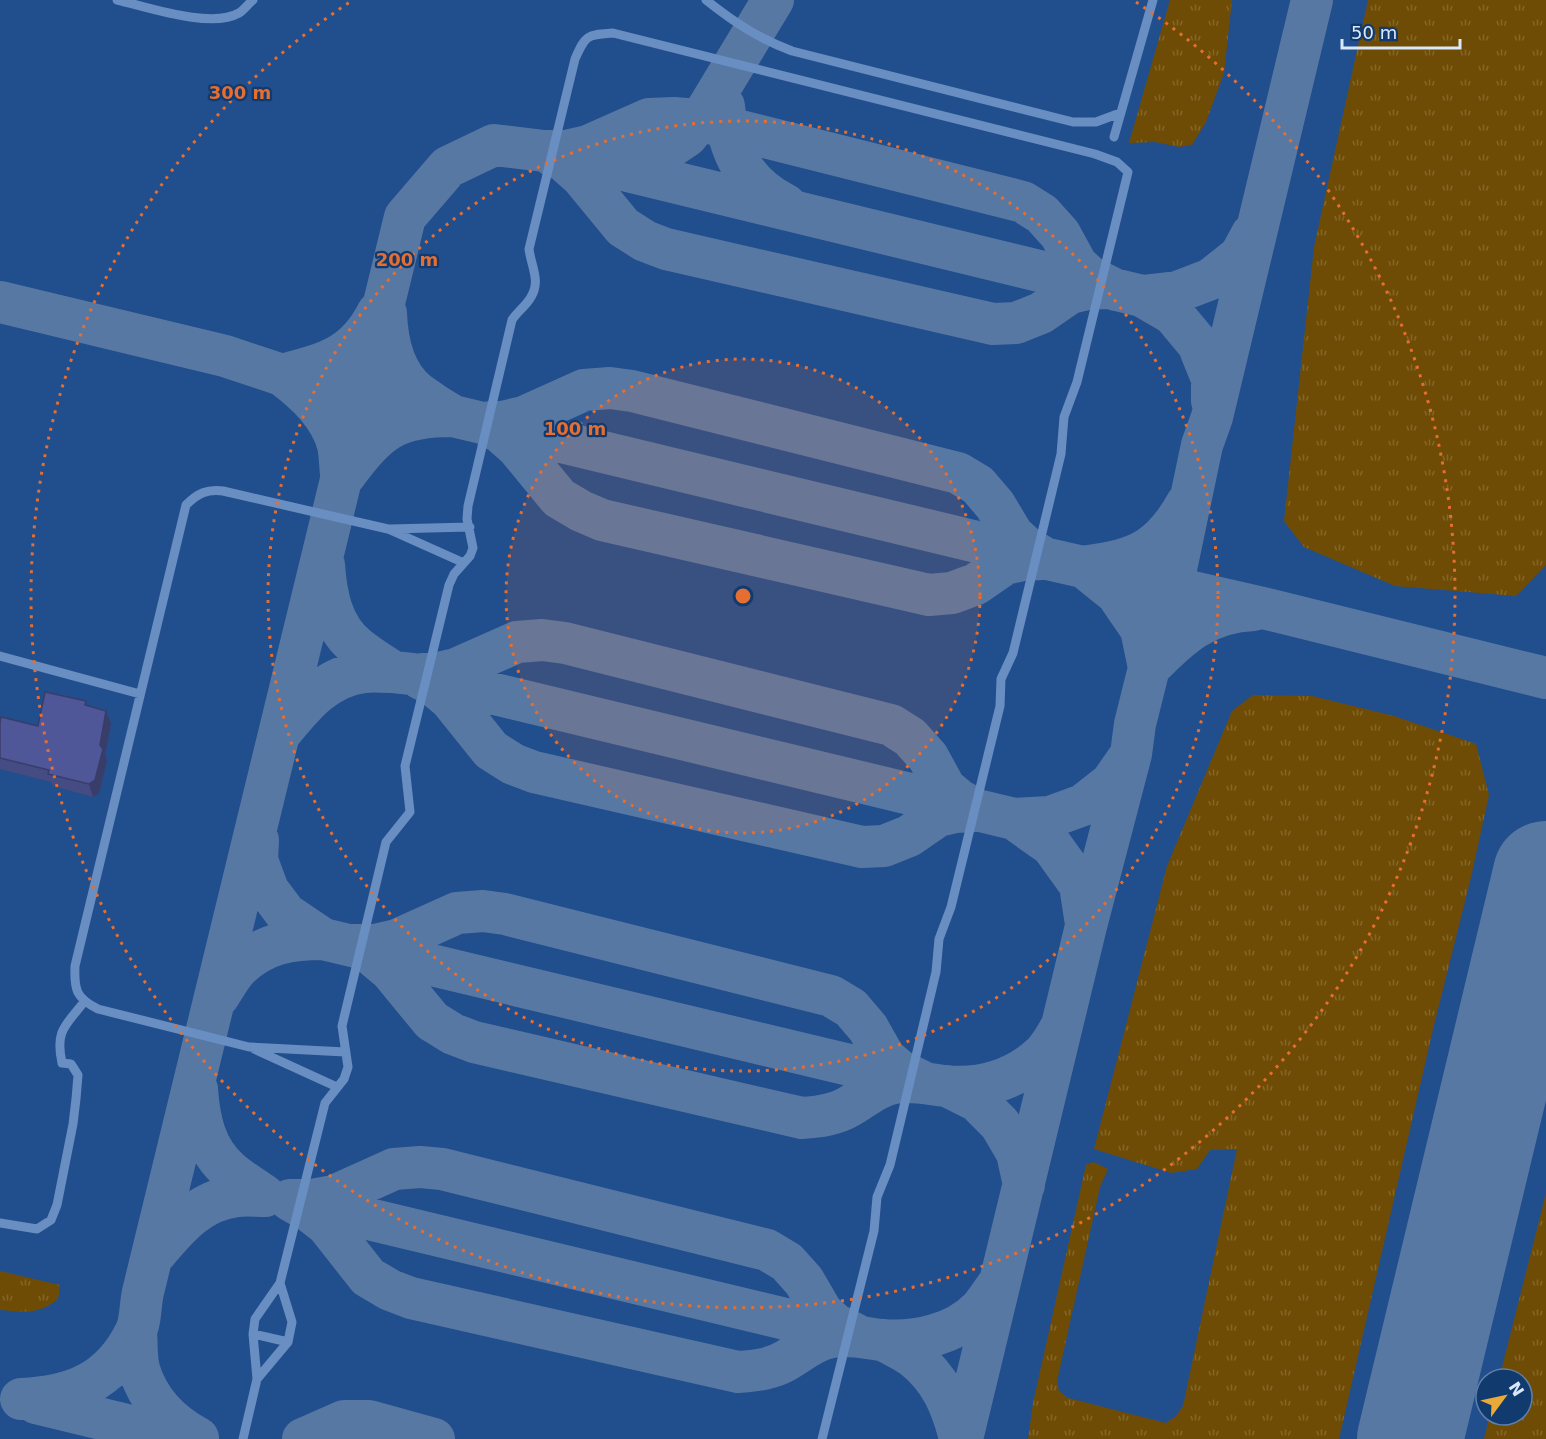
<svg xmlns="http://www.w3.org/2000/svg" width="1546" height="1439" font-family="'DejaVu Sans',sans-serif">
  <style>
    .built { fill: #214e8c; fill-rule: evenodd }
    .grass { fill: url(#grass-tufts) }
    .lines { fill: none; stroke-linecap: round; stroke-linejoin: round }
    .taxiway { stroke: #5878a4; stroke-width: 42 }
    .runway { stroke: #5878a4; stroke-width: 106 }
    .service { stroke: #698ec2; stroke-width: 9 }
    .wall { fill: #454b83 }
    .shaded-wall { fill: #383d6a }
    .building { fill: #505798; stroke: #383d6a; stroke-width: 1.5 }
    .ring { fill: none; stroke: #e66e30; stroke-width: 3; stroke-dasharray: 3 6 }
    .centre { fill: #e66e30; stroke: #113a6f; stroke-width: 3 }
    .ring-label { font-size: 18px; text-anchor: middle; font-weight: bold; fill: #e66e30; stroke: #113a6f; stroke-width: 4.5; stroke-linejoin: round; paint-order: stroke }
  </style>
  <defs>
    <pattern id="grass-tufts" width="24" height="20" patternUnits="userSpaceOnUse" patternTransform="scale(1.5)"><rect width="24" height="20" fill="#6f4c05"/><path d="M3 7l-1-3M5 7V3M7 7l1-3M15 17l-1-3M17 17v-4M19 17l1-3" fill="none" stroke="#83662a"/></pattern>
  </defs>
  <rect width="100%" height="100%" fill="#1c457b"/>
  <path class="built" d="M 0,0 L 1546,0 L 1546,1439 L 0,1439 ZM 1486,1379 L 1522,1379 L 1522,1415 L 1486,1415 Z"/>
  <path class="grass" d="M 1170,0 L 1232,0 L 1224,73 L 1206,122 L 1192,145 L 1179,147 L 1155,142 L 1129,143 Z
    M 1368,0 L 1546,0 L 1546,565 L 1516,596 L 1395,586 L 1304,547 L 1284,521 L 1314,247 Z
    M 1253,695 L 1312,696 L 1394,716 L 1476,744 L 1489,795 L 1471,877 L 1433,1029 L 1339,1439 L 1028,1439 L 1033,1403 L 1086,1165 L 1093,1162 L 1108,1169 L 1100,1187 L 1057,1381 L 1059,1391 L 1068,1398 L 1166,1423 L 1176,1416 L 1183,1406 L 1237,1149 L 1210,1150 L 1197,1169 L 1171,1173 L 1094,1149 L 1167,866 L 1232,711 Z
    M 1546,1193 L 1546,1439 L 1484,1439 L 1490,1415 L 1522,1415 L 1522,1379 L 1499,1379 Z
    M 0,1271 L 60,1285 L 58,1299 C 38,1315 24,1312 0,1310 Z"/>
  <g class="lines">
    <path class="taxiway" d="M 724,106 C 728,151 744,184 786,205
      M 558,154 L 1142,296 L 1173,314 L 1198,344 L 1212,379 L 1212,401
      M 553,156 L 564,161 L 581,176 L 623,227 L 645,241 L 666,249 L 993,324 L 1016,323 L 1041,313 L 1070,293 L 1087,289 L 1106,288
      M 611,163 L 633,164 L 660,154 L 687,136 L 703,116 L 773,0
      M 1142,296 L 1177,292 L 1211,279 L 1240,256 L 1252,234
      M 0,302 L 225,356 L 282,375 L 453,416 L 1052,560 L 1267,609 L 1546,678
      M 490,422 L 502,422 L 524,417 L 584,390 L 610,388 L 632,391 L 958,473 L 978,485 L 995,505 L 1013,535 L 1026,547 L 1043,557
      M 489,427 L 500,432 L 517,447 L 559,498 L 581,511 L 602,520 L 929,595 L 952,593 L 976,584 L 1005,564 L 1023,560 L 1042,559
      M 341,474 C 340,465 340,455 338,445 C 330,415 306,393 282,375 C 328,363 356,356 378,312
      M 345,475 C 379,430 394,416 453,416 C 441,409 429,401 418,393 C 394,374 387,341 386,313
      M 1088,566 C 1138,560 1162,548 1187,503
      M 1086,569 L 1117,594 L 1141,629 L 1149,668 C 1181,635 1206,612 1254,610
      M 393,672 L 412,674 L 1014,819 L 1050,817 L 1083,805 L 1111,783 L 1127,760
      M 422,674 L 434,674 L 456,669 L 517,642 L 542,640 L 565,643 L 891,725 L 910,737 L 928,757 L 945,788 L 958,799 L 975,809
      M 421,679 L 432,684 L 450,699 L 491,750 L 513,764 L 534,772 L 862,847 L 884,846 L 909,836 L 938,816 L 955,812 L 974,811
      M 282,731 C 304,704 327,676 364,672 C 373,671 383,672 393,672 C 381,664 368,656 357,647 C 332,627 326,595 324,565
      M 1014,819 L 1052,846 L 1080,885 L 1086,924
      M 323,939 L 912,1080
      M 353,945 L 372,955 L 390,970 L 432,1021 L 453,1034 L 474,1042 L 802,1118 C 819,1117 835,1115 850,1106 C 865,1097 877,1086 894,1083 C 911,1080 928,1084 945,1086 C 980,1090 1015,1080 1042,1055 C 1049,1048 1055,1038 1060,1029
      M 353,945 L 375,945 L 397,940 L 457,913 L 483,911 L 505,914 L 831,996 L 851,1008 L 868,1028 L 885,1058 L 899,1070 L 925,1083
      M 218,997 C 225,987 231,974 240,966 C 265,943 291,939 323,939 L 286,914 L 268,890 L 257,860 L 258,840
      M 947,1086 L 977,1101 L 1000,1124 L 1017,1153 L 1024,1185
      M 290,1200 L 309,1211 L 327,1225 L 368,1277 L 390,1290 L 411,1298 L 738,1372 C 756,1371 772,1369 787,1360 C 802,1351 814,1340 832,1337 C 849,1334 865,1338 882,1340 C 917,1343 955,1334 980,1309 C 987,1301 993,1291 999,1283
      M 290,1200 L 312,1200 L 334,1196 L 394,1169 L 420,1167 L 442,1169 L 767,1250 L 787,1262 L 804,1281 L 822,1312 L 835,1324 L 861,1337
      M 302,1203 L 848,1334
      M 154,1255 C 177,1228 199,1200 237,1196 C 246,1195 256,1196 265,1196 C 254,1188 240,1180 230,1171 C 205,1150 199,1119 197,1089
      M 136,1332 C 137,1343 136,1358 139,1369 C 148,1400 170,1423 198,1438
      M 884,1340 C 893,1346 904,1350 913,1357 C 941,1379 952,1406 960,1439
      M 21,1399 C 72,1397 111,1382 135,1333 C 141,1322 140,1305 143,1292 L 405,217 L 448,167 L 494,145 L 544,151 L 566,151 L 588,146 L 649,119 L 674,118 L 697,120 L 1023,202 L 1042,214 L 1060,234 L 1077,265 L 1090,277 L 1116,290
      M 36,1403 L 184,1439
      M 303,1439 L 344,1421 L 369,1421 L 434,1439
      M 962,1439 L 1086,926 L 1131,754 L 1135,724 L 1149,668 L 1172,588 L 1202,445 L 1212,417 L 1312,0"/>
    <path class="runway" d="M 1410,1439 L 1546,874"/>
    <path class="service" d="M 117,0 C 148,7 211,29 239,13 C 244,10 248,4 253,0
      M 706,0 C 735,23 758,38 792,51 L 1073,122 L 1096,122 L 1120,113
      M 1114,137 L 1153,0
      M 390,529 L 470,527
      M 0,656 L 140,694
      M 254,1049 L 337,1087
      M 345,1052 L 249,1047 L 98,1009 C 76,998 74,990 75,966 L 186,505 C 198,493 207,489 223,491 L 388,529 L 464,563
      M 0,1223 L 37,1229 L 51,1220 L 57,1205 L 73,1124 L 76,1099 L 78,1075 L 71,1064 L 62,1063 C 55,1031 65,1026 84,1002
      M 253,1334 L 288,1342
      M 257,1379 L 288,1342 L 292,1322 L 280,1283
      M 243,1439 L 257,1379 L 253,1334 L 255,1319 L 280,1283 L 325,1103 L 344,1079 L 348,1067 L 342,1026 L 386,842 L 410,812 L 405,766 L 449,585 L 454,574 L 470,556 L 473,548 L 467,519 L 468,506 L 512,320 C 517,312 526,306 531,297 C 541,281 531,266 529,249 L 575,59 C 586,34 587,35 613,33 L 1095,154 L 1117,162 L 1128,172 L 1077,382 L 1064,417 L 1061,454 L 1013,653 L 1001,679 L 1000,706 L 951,907 L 939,939 L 936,972 L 890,1165 L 877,1197 L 874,1231 L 822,1439"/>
  </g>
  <path class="wall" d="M 88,706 L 106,711 L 111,724 L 105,755 L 107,761 L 99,793 L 93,797 L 53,786 L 51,782 L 0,769 L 0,722 L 38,726 Z"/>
  <path class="shaded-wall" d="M 106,711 L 111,724 L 105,755 L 107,761 L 99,793 L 93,797 L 89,784 L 100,745 Z"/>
  <path class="building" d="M 45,692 L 86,701 L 85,705 L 106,711 L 100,745 L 103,749 L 95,780 L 89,784 L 48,774 L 49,770 L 0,758 L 0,722 L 1,717 L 38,726 Z"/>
  <circle cx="743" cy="596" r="237" fill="#e66e30" fill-opacity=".12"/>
  <g class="ring">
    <circle cx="743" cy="596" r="237"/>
    <circle cx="743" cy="596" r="475"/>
    <path d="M1136 2A712 712 0 1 1 350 2"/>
  </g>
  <circle cx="743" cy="596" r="9" class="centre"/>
  <g class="ring-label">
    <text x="240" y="99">300 m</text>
    <text x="407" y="266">200 m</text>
    <text x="575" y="435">100 m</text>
  </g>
  <g transform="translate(1504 1397) rotate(57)"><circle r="28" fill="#113a6f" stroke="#6180a7" stroke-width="1.5"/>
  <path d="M0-4.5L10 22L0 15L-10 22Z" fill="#eaaa39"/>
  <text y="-9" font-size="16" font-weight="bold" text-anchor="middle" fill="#dae8fc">N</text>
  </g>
  <path d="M1342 39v9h118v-9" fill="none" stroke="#dae8fc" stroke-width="3"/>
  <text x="1351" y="39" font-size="18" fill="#dae8fc" stroke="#113a6f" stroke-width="4.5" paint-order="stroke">50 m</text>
</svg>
